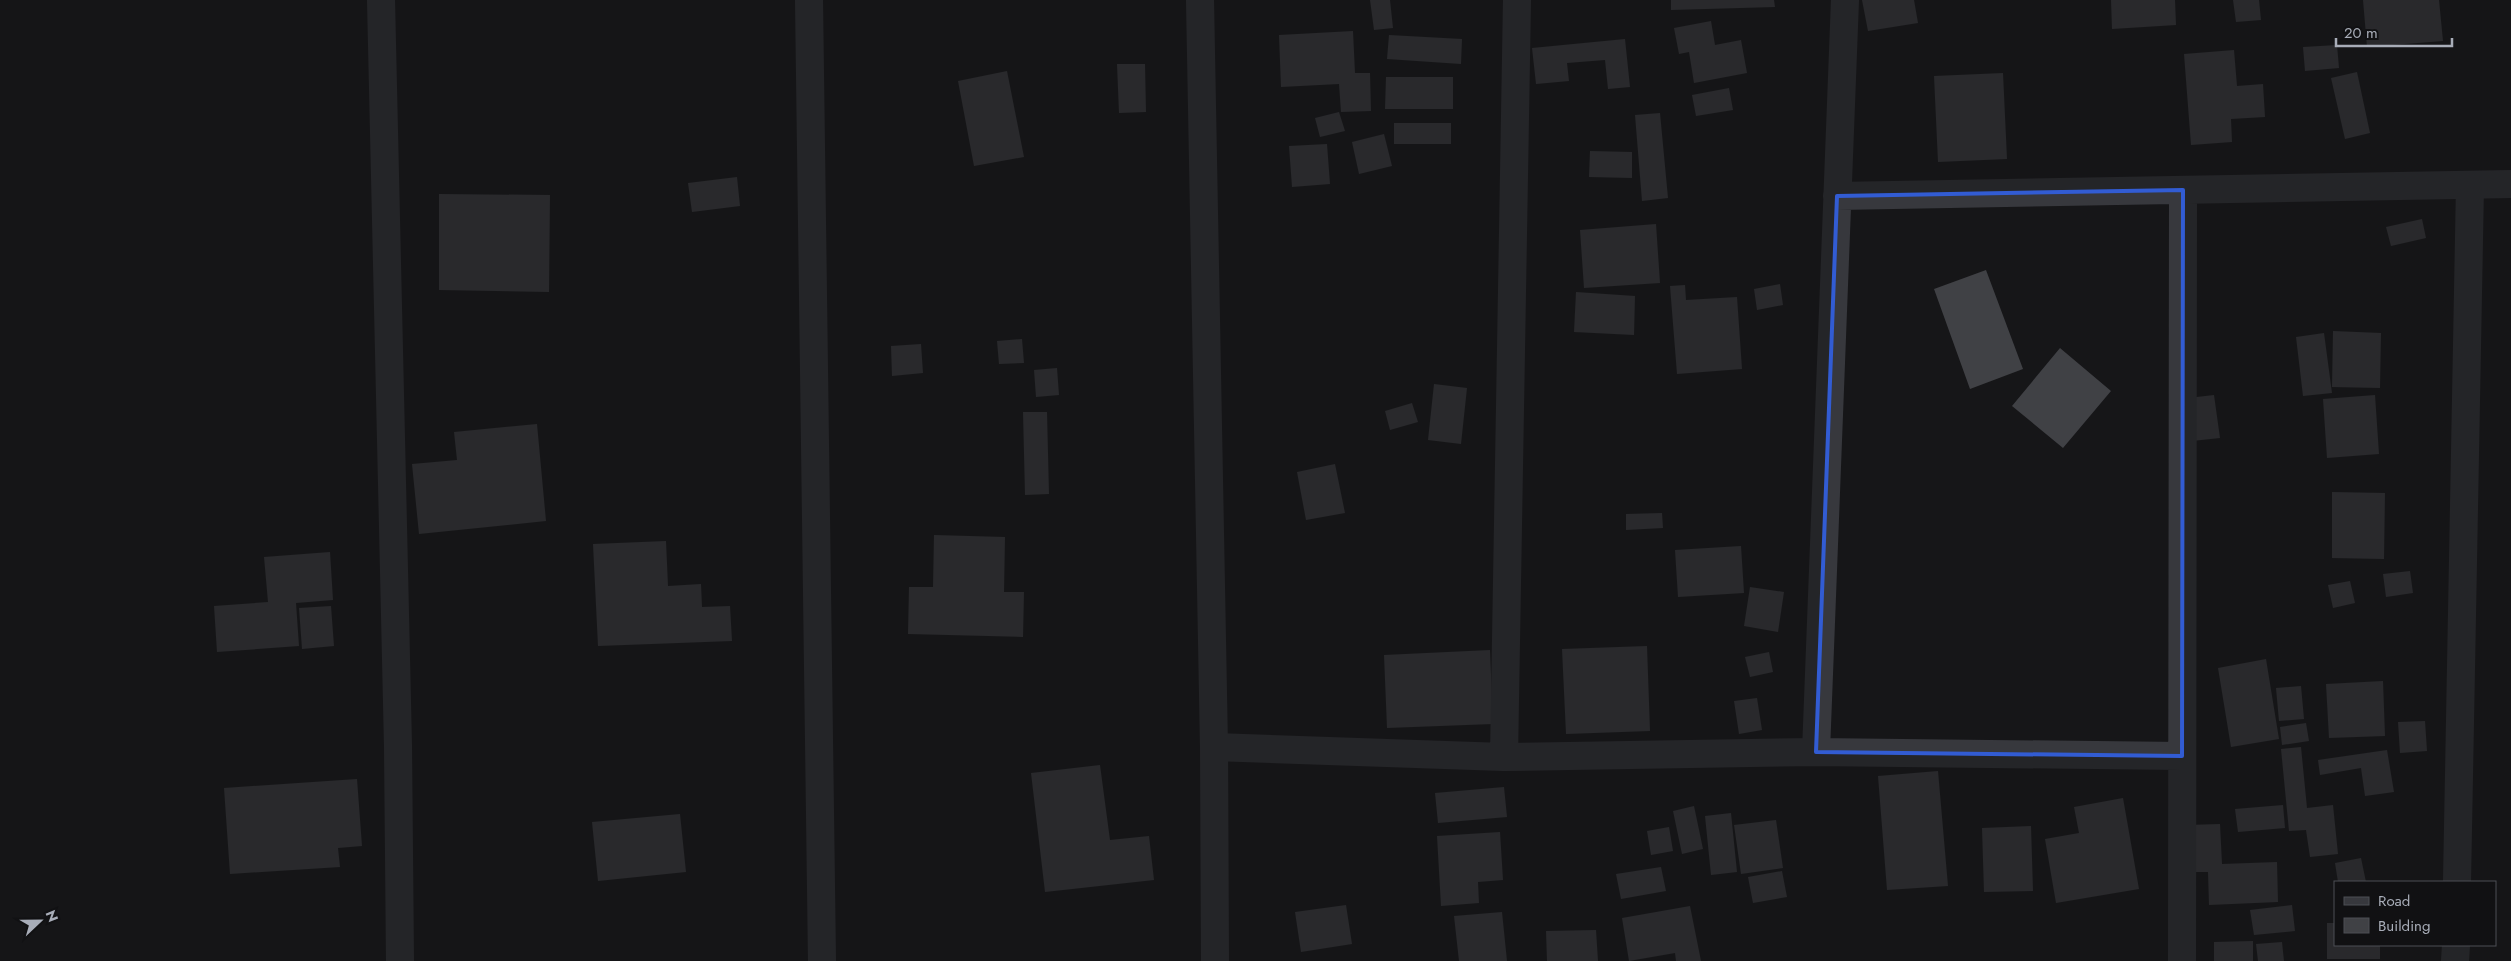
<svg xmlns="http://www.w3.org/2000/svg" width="2511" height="961" font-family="Jost,sans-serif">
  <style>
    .building { fill: #404145 }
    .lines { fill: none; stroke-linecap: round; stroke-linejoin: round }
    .minor { stroke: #37383d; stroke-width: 28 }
    .marked { fill: none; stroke: #325cd3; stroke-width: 4; stroke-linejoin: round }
  </style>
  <rect width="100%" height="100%" fill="#161618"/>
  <path class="building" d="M 1370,0 L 1390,0 L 1393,28 L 1374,30 Z
    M 1671,0 L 1774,0 L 1775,7 L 1671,10 Z
    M 1862,0 L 1914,0 L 1918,23 L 1868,31 Z
    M 2111,0 L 2175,0 L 2176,25 L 2112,29 Z
    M 2233,0 L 2259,0 L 2261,20 L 2236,22 Z
    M 2363,0 L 2439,0 L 2443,41 L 2367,47 Z
    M 1711,21 L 1715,45 L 1741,40 L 1747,73 L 1694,83 L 1689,52 L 1679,54 L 1674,28 Z
    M 1353,31 L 1355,73 L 1370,73 L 1371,111 L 1341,112 L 1339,84 L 1281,87 L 1279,35 Z
    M 1389,35 L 1462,39 L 1461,64 L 1387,59 Z
    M 1625,39 L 1630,87 L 1608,89 L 1605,60 L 1567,63 L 1569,81 L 1536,84 L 1532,48 Z
    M 2337,45 L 2339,68 L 2305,71 L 2303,47 Z
    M 2234,50 L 2237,86 L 2263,84 L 2265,117 L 2231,119 L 2232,142 L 2191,145 L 2184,54 Z
    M 1117,64 L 1145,64 L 1146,112 L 1119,113 Z
    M 1007,71 L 1024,157 L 974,166 L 958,81 Z
    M 2357,72 L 2370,133 L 2345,139 L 2331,78 Z
    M 2003,73 L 2007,159 L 1938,162 L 1934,76 Z
    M 1386,77 L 1453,77 L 1453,109 L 1385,109 Z
    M 1729,88 L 1733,110 L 1696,116 L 1692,95 Z
    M 1339,112 L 1345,131 L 1320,137 L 1315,118 Z
    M 1660,113 L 1668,198 L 1642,201 L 1635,115 Z
    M 1394,123 L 1451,123 L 1451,144 L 1394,144 Z
    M 1384,134 L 1392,166 L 1359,174 L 1352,142 Z
    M 1327,144 L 1330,184 L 1292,187 L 1289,146 Z
    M 1590,151 L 1632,152 L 1632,178 L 1589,177 Z
    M 737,177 L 740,206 L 692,212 L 688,183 Z
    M 439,194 L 550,195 L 549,292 L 439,290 Z
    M 2422,219 L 2426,238 L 2391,246 L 2386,227 Z
    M 1656,224 L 1660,283 L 1584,288 L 1580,230 Z
    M 1986,270 L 2023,369 L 1970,389 L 1934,289 Z
    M 1780,284 L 1783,305 L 1757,310 L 1754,289 Z
    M 1685,285 L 1686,300 L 1737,297 L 1742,369 L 1677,374 L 1670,286 Z
    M 1576,292 L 1635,296 L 1634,335 L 1574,332 Z
    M 2333,331 L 2381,333 L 2380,388 L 2332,387 Z
    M 2324,333 L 2332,393 L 2303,396 L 2296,337 Z
    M 1022,339 L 1024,363 L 999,364 L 997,341 Z
    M 921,344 L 923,373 L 892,376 L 891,346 Z
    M 2060,348 L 2111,391 L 2063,448 L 2012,406 Z
    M 1057,368 L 1059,395 L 1036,397 L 1034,370 Z
    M 1434,384 L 1467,388 L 1461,444 L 1428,440 Z
    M 2214,395 L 2220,438 L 2192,441 L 2188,398 Z
    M 2375,395 L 2379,454 L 2327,458 L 2323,399 Z
    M 1412,403 L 1418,422 L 1390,430 L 1385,411 Z
    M 1023,412 L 1047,412 L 1049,494 L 1025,495 Z
    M 537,424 L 546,521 L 419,534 L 412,464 L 457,460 L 454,432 Z
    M 1335,464 L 1345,513 L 1306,520 L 1297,472 Z
    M 2332,492 L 2385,493 L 2384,559 L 2332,558 Z
    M 1662,513 L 1663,528 L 1626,530 L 1626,514 Z
    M 934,535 L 1005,537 L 1004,592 L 1024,592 L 1023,637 L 908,634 L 909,587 L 933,587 Z
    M 666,541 L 668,586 L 701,584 L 702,607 L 730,606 L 732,641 L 598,646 L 593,544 Z
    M 1741,546 L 1744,593 L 1678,597 L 1675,550 Z
    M 330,552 L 333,600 L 296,603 L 299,646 L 217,652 L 214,606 L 268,602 L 264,557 Z
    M 2410,571 L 2413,593 L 2386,597 L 2383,574 Z
    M 2350,581 L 2355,603 L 2333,608 L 2328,585 Z
    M 1750,587 L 1784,592 L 1778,632 L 1744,626 Z
    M 331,606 L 334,646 L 302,649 L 299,608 Z
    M 1647,646 L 1650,731 L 1566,734 L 1562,649 Z
    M 1490,650 L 1493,724 L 1387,728 L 1384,655 Z
    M 1769,652 L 1773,672 L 1750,677 L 1745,657 Z
    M 2266,659 L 2279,739 L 2231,747 L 2218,668 Z
    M 2383,681 L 2385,736 L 2329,738 L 2326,684 Z
    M 2301,686 L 2304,719 L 2279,721 L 2276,688 Z
    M 1757,698 L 1762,730 L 1739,734 L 1734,701 Z
    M 2425,721 L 2427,751 L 2400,753 L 2398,722 Z
    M 2306,723 L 2309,741 L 2282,745 L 2280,727 Z
    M 2301,747 L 2307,808 L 2333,805 L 2338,854 L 2310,857 L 2306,830 L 2289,831 L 2281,749 Z
    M 2387,750 L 2394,792 L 2365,796 L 2361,768 L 2320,775 L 2318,760 Z
    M 1100,765 L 1110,840 L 1149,836 L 1154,880 L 1045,892 L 1031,773 Z
    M 1938,771 L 1948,886 L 1887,890 L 1878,776 Z
    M 357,779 L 362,846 L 338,848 L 340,867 L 230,874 L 224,788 Z
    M 1504,787 L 1507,817 L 1438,823 L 1435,793 Z
    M 2123,798 L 2139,889 L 2056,903 L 2045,839 L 2079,833 L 2074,807 Z
    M 2283,805 L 2285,828 L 2238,832 L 2235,809 Z
    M 1694,806 L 1703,849 L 1682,854 L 1673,811 Z
    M 1731,813 L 1737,872 L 1711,875 L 1705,816 Z
    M 680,814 L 686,872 L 598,881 L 592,822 Z
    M 1776,820 L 1783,868 L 1741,874 L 1734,825 Z
    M 2220,824 L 2222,864 L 2277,862 L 2278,902 L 2209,905 L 2208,872 L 2189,872 L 2187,825 Z
    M 2031,826 L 2033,891 L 1984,892 L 1982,828 Z
    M 1669,827 L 1673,851 L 1651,855 L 1647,831 Z
    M 1500,832 L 1503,880 L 1478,882 L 1479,903 L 1441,906 L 1437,836 Z
    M 2361,858 L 2366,882 L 2338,882 L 2335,863 Z
    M 1661,867 L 1666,891 L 1621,899 L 1616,874 Z
    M 1782,871 L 1787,897 L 1753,903 L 1748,877 Z
    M 1346,905 L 1352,944 L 1301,952 L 1295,912 Z
    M 2292,905 L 2295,931 L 2254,935 L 2250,910 Z
    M 1690,906 L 1701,961 L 1676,961 L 1675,953 L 1629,961 L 1622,918 Z
    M 1502,912 L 1507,961 L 1459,961 L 1454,916 Z
    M 2327,923 L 2335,923 L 2335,945 L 2380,945 L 2380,959 L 2327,959 Z
    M 1596,930 L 1598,961 L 1547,961 L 1546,931 Z
    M 2253,941 L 2253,961 L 2214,961 L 2214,942 Z
    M 2282,942 L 2284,961 L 2258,961 L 2256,944 Z"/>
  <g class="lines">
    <path class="minor" d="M 381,0 L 398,746 L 400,961
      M 809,0 L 822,961
      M 1200,0 L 1214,747 L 1215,961
      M 1837,196 L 2511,184
      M 1214,747 L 1504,757 L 1816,752 L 2182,756
      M 1816,752 L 1845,0
      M 1504,757 L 1517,0
      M 2457,882 L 2470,185
      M 2182,961 L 2183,190
      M 2455,961 L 2456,945"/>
  </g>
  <path d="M0 0H2511V961H0ZM 2183,190 L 2182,756 L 1816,752 L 1837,196 Z" fill="#161618" fill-opacity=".55" fill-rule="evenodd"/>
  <path class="marked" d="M 2183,190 L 2182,756 L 1816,752 L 1837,196 Z"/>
  <rect x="2334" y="881" width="162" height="65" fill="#111113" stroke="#4d4f55"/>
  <rect x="2344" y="897" width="25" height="8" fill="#37383d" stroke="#4d4f55"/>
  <text x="2378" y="906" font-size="15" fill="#a8adb8">Road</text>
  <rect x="2344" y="918" width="25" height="15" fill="#404145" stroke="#4d4f55"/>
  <text x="2378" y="931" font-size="15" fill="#a8adb8">Building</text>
  <g transform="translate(40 921) rotate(68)" stroke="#111113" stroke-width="4" paint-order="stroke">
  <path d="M0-4L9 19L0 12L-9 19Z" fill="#a8adb8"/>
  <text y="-8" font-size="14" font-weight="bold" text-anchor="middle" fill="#a8adb8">N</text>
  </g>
  <path d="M2336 38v8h116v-8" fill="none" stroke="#a8adb8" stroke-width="2.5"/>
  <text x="2344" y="38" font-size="15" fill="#a8adb8" stroke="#111113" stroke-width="4" paint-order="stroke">20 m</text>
</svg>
